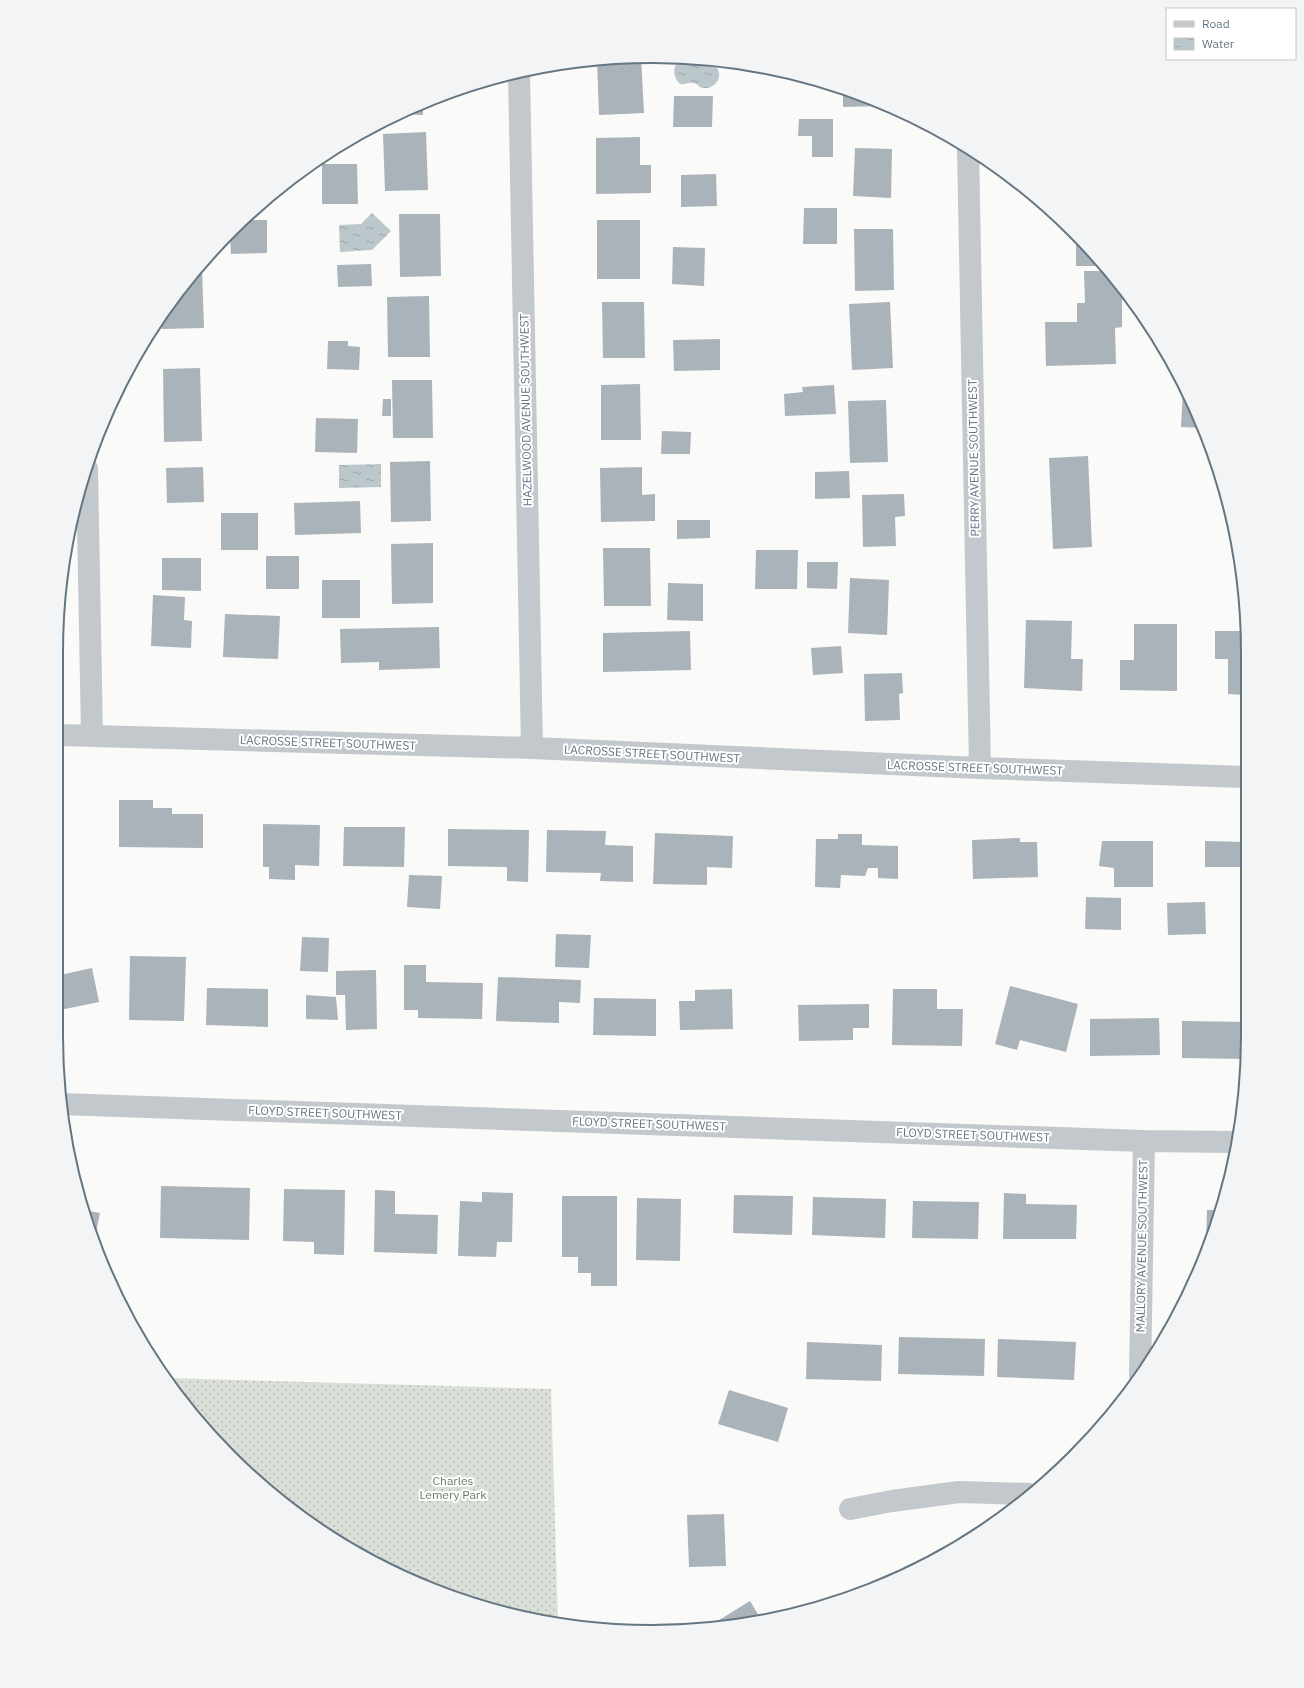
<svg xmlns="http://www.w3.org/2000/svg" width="1304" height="1688" font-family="'IBM Plex Sans',sans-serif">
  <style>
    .grass { fill: url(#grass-dots) }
    .water { fill: url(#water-ripples) }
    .building { fill: #aab3b9 }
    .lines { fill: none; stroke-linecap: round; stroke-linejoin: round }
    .minor { stroke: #c3c8cc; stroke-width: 22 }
    .labels { text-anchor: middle; stroke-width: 4; stroke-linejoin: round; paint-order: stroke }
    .street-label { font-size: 12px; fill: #657683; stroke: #fff }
    .park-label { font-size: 12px; fill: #687a64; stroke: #fff }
    .rim { fill: none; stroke: #657683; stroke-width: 2 }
  </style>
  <defs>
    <pattern id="grass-dots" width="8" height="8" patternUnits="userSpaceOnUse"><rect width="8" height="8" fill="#dadfd7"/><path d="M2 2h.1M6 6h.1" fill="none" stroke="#b4b9b4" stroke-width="1.8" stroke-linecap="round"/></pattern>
    <pattern id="water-ripples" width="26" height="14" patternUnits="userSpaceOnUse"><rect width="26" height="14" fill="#bbc7cb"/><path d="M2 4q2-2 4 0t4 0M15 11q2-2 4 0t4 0" fill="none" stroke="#9ca6aa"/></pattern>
  </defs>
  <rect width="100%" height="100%" fill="#fafaf8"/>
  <path class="grass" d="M 165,1378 L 551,1389 L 558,1624 C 512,1615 466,1605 424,1586 C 322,1543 227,1471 165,1378 Z"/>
  <path class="water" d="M 681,59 C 688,60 706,59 712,62 C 715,64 718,69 719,73 C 721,82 709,92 700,87 C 697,85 697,83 692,83 C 688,82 685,85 680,84 C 672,76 672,66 681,59 Z
    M 372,213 L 391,231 L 372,250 L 340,252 L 339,225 L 361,224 Z
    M 381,464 L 381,487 L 339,488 L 339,465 Z"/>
  <path class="building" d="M 641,57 L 644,113 L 599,115 L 597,61 Z
    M 843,90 L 880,101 L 881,106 L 843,107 Z
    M 674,96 L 713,96 L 712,127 L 673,127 Z
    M 423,102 L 423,115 L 400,114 Z
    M 799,119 L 833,119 L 833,157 L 812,157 L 812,136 L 798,136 Z
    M 426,132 L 428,190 L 385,191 L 383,134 Z
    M 640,137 L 640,165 L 651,165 L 651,193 L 596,194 L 596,138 Z
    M 855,148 L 892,149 L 891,198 L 853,196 Z
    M 322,164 L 357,164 L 358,204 L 322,204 Z
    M 716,174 L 717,206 L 681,207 L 681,175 Z
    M 804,208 L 837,208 L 837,244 L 803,244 Z
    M 399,214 L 440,214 L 441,276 L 400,277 Z
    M 244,220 L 267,220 L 267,253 L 231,254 L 230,235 Z
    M 597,220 L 640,220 L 640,279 L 597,279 Z
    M 854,229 L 893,229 L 894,290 L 855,291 Z
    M 1076,233 L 1102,266 L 1076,266 Z
    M 673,247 L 705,248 L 704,286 L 672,284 Z
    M 371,264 L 372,286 L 338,287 L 337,265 Z
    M 199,268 L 202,268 L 204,328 L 162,329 L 161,318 L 179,289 Z
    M 1084,271 L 1107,271 L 1122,290 L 1122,327 L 1115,328 L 1116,364 L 1046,366 L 1045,322 L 1077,322 L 1077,303 L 1085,303 Z
    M 429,296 L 430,357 L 388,357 L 387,297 Z
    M 602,302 L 644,302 L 645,358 L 603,358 Z
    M 890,302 L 893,368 L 852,370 L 849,304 Z
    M 720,339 L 720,370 L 674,371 L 673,340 Z
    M 328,341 L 348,341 L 348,346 L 360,347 L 359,370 L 327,369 Z
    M 200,368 L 202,441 L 164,442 L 163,369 Z
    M 392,380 L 432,380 L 433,438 L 393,438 Z
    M 640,384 L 641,440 L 601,440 L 601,385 Z
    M 834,385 L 836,414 L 785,416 L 784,394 L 803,392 L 802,387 Z
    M 1183,390 L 1187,390 L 1203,428 L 1181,427 Z
    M 383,399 L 391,399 L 391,416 L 382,416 Z
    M 886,400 L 888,462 L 850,463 L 848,401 Z
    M 316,418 L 358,419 L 357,453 L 315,452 Z
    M 662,431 L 691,432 L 690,454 L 661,454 Z
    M 1088,456 L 1092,547 L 1053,549 L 1049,458 Z
    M 430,461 L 431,521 L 391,522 L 390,462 Z
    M 203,467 L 204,502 L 167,503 L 166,468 Z
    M 642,467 L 642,495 L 655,494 L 655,521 L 601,522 L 600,468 Z
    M 849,471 L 850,498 L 815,499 L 815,472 Z
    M 904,494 L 905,516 L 895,517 L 896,546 L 863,547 L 862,495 Z
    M 360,501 L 361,533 L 295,535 L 294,503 Z
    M 221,513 L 258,513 L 258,550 L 221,550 Z
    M 677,520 L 710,520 L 710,538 L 677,539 Z
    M 433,543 L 433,603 L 392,604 L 391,544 Z
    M 603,548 L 650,548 L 651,606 L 604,606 Z
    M 756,550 L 798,550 L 797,589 L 755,589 Z
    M 266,556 L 299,556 L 299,589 L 266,589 Z
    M 162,558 L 201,558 L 201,591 L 162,590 Z
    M 807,562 L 838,562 L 837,589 L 807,588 Z
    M 850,578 L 889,580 L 887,635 L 848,633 Z
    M 322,580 L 360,580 L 360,618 L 322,618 Z
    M 668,583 L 703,584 L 703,621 L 667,620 Z
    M 153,595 L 185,597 L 184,620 L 192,621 L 191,648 L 151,646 Z
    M 225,614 L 280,616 L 278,659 L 223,657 Z
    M 1026,620 L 1072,621 L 1071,659 L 1083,659 L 1082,691 L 1024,688 Z
    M 1134,624 L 1177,624 L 1177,691 L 1120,690 L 1120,660 L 1134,660 Z
    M 439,627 L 440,668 L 379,670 L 379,662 L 341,663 L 340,629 Z
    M 690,631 L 691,670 L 603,672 L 603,633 Z
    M 1215,631 L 1244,631 L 1244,695 L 1228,694 L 1228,659 L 1215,659 Z
    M 841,646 L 843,673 L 813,675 L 811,648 Z
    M 902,673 L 903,693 L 899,694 L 900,720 L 865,721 L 864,674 Z
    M 119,800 L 153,800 L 153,808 L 172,808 L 172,814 L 203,814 L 203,848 L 119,847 Z
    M 263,824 L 320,825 L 319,866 L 295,865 L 295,880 L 269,879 L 269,867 L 263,867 Z
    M 344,827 L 405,827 L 404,867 L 343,866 Z
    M 448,829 L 529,830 L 528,882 L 507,881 L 507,867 L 448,866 Z
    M 547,830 L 606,831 L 605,845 L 633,846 L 633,882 L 600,881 L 601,873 L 546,872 Z
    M 655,833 L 733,836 L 732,868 L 707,867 L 707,885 L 653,884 Z
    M 838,834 L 862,834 L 862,845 L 898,846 L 898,879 L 878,878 L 878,868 L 868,868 L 865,876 L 841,875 L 840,888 L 815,887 L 816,839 L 838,839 Z
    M 1020,838 L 1020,842 L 1037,842 L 1038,877 L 973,879 L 972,840 Z
    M 1102,841 L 1153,841 L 1153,887 L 1114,887 L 1114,868 L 1099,866 Z
    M 1205,841 L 1246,842 L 1246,867 L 1205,867 Z
    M 409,875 L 442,876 L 440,909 L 407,907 Z
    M 1086,897 L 1121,898 L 1121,930 L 1085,929 Z
    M 1205,902 L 1206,934 L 1168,935 L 1167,903 Z
    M 556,934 L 591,935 L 589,968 L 555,967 Z
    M 302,937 L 329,938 L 328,972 L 300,971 Z
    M 130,956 L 186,957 L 184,1021 L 129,1020 Z
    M 404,965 L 426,965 L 426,982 L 483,983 L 482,1019 L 418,1018 L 418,1010 L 404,1010 Z
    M 92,968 L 99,1002 L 60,1010 L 60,975 Z
    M 376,970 L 377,1029 L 346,1030 L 345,995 L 336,995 L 336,971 Z
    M 498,977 L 581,980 L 580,1003 L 559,1002 L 559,1023 L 496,1021 Z
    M 1010,986 L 1078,1004 L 1066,1052 L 1020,1040 L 1017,1050 L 995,1044 Z
    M 207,988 L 268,989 L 268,1027 L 206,1025 Z
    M 732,989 L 733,1029 L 680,1030 L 679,1001 L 695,1001 L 695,990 Z
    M 893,989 L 937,989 L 937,1009 L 963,1009 L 962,1046 L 892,1045 Z
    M 306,995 L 336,997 L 338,1020 L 306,1019 Z
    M 594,998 L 656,999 L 656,1036 L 593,1035 Z
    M 869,1004 L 869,1028 L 853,1028 L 853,1040 L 799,1041 L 798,1005 Z
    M 1159,1018 L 1160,1055 L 1090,1056 L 1090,1019 Z
    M 1182,1021 L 1248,1022 L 1246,1059 L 1182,1058 Z
    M 161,1186 L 250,1188 L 249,1240 L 160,1238 Z
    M 284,1189 L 345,1190 L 344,1255 L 314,1254 L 314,1242 L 283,1241 Z
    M 375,1190 L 395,1191 L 395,1214 L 438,1215 L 437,1254 L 374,1252 Z
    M 482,1192 L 513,1193 L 512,1242 L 497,1242 L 496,1257 L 458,1256 L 460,1201 L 482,1202 Z
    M 1004,1193 L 1026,1194 L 1026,1204 L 1077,1205 L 1076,1239 L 1003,1239 Z
    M 734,1195 L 793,1196 L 792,1235 L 733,1233 Z
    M 562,1196 L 617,1196 L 617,1286 L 591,1286 L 591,1273 L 578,1273 L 578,1257 L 562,1257 Z
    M 813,1197 L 886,1199 L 885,1238 L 812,1235 Z
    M 637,1198 L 681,1199 L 680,1261 L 636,1260 Z
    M 913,1201 L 979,1202 L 978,1239 L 912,1238 Z
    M 83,1210 L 100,1213 L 94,1243 L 92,1238 Z
    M 1207,1210 L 1221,1210 L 1210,1243 L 1206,1243 Z
    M 899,1337 L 985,1339 L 984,1376 L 898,1374 Z
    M 998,1339 L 1076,1342 L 1074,1380 L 997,1377 Z
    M 807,1342 L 882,1345 L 881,1381 L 806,1379 Z
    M 729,1390 L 788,1408 L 778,1442 L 718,1424 Z
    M 724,1514 L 726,1566 L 689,1567 L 687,1515 Z
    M 750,1601 L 762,1621 L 719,1627 L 716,1622 Z"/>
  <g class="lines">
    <path class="minor" d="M 519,72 L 532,748
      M 968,149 L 980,768
      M 87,469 L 92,736
      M 58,735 L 532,748 L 980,768 L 1245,777
      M 61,1104 L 1144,1141 L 1237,1142
      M 1140,1376 L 1144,1141
      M 850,1509 L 892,1501 L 959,1492 L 1029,1494"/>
  </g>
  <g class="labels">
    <g class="street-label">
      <text transform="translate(526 410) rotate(-91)" y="4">HAZELWOOD AVENUE SOUTHWEST</text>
      <text transform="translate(974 458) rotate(-91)" y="4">PERRY AVENUE SOUTHWEST</text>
      <text transform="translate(328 743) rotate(2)" y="4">LACROSSE STREET SOUTHWEST</text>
      <text transform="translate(652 754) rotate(3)" y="4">LACROSSE STREET SOUTHWEST</text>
      <text transform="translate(975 768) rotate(2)" y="4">LACROSSE STREET SOUTHWEST</text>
      <text transform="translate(325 1113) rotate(2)" y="4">FLOYD STREET SOUTHWEST</text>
      <text transform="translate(649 1124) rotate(2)" y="4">FLOYD STREET SOUTHWEST</text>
      <text transform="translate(973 1135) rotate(2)" y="4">FLOYD STREET SOUTHWEST</text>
      <text transform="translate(1142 1246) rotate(-89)" y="4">MALLORY AVENUE SOUTHWEST</text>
    </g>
    <g class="park-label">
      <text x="453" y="1485">Charles<tspan x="453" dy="14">Lemery Park</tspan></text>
    </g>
  </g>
  <path d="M0 0H1304V1688H0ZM652 63H652A589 589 0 0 1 1241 652V1036A589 589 0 0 1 652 1625H652A589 589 0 0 1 63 1036V652A589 589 0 0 1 652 63Z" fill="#f3f4f5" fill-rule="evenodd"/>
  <path class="rim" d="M652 63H652A589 589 0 0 1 1241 652V1036A589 589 0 0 1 652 1625H652A589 589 0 0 1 63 1036V652A589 589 0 0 1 652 63Z"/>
  <rect x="1166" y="8" width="130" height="52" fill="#ffffff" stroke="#c1c8cd"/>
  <rect x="1174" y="21" width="20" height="6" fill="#c3c8cc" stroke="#c1c8cd"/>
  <text x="1202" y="28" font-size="12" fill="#657683">Road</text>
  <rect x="1174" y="38" width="20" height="12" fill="url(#water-ripples)" stroke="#c1c8cd"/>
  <text x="1202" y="48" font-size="12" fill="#657683">Water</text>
</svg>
